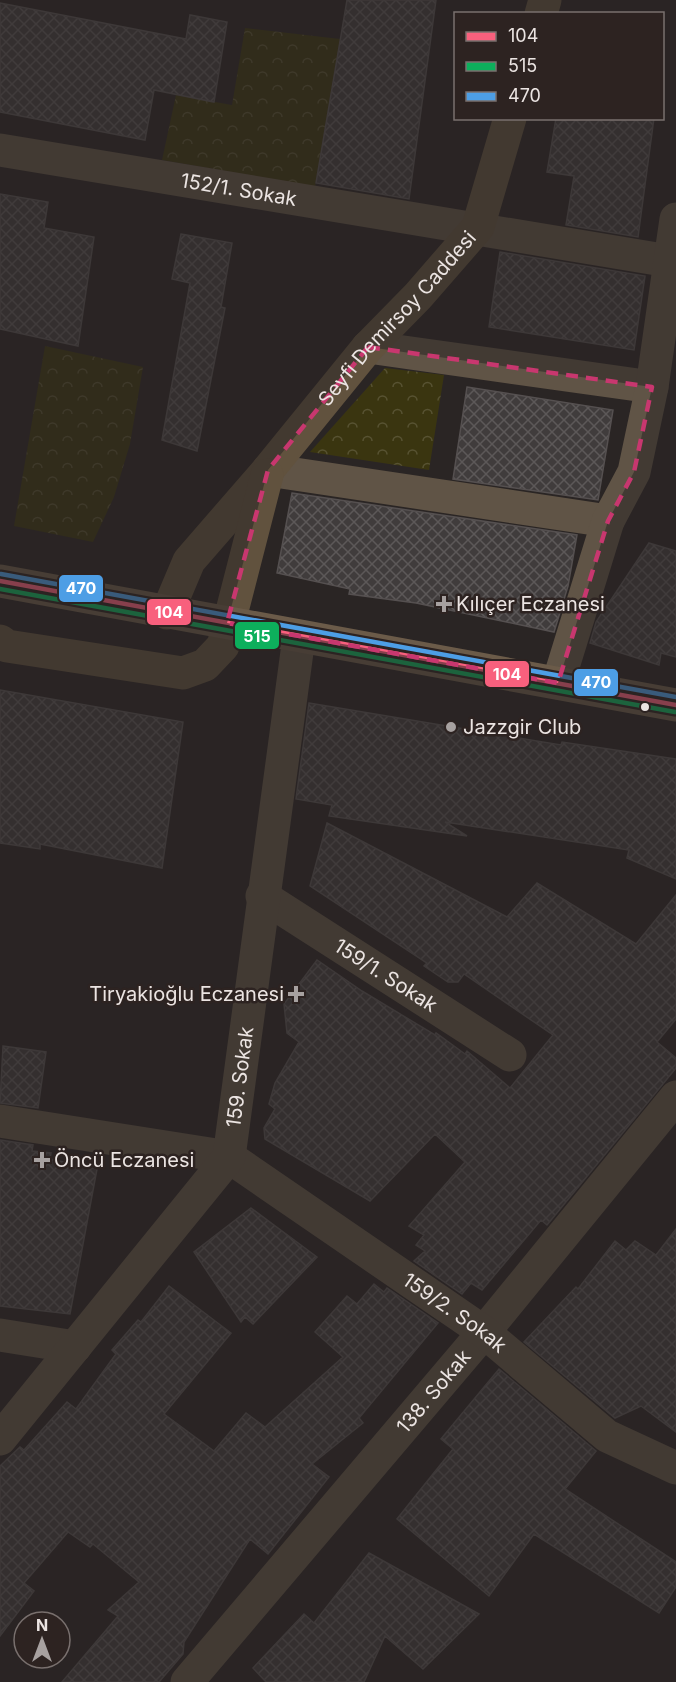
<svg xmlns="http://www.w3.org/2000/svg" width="676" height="1682" font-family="Inter,sans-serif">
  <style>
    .park { fill: url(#park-crowns) }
    .building { fill: url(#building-cross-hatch); stroke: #555050; stroke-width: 1.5 }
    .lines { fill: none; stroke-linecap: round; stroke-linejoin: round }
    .minor { stroke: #605446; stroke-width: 33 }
    .tertiary { stroke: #605446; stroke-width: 33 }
    .secondary { stroke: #61523e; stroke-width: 33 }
    .primary { stroke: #6b5b49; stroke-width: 33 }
    .bus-1-casing { stroke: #2d2321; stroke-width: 9 }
    .bus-2-casing { stroke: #2d2321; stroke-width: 9 }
    .bus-3-casing { stroke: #2d2321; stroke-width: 9 }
    .bus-1 { stroke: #f8607d; stroke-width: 4.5 }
    .bus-2 { stroke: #0daf5c; stroke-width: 4.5 }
    .bus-3 { stroke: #4d9ee5; stroke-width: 4.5 }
    .marked { fill: none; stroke: #c8376f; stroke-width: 4.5; stroke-dasharray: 12 8; stroke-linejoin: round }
    .poi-dot { fill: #a7a1a0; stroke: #2d2321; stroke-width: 2 }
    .bus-dot { fill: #ebe4e2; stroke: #2d2321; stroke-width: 2 }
    .labels { text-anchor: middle; stroke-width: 5; stroke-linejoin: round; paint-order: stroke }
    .street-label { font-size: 20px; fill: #ebe4e2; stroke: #2d2321 }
    .poi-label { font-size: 20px; fill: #ebe4e2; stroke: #2d2321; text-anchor: start }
    .line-badge { stroke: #2d2321; stroke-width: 2 }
    .badge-label { font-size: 16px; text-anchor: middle; font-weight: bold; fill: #fff }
  </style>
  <defs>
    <pattern id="park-crowns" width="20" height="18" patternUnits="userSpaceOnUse" patternTransform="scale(1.5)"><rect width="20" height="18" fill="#3a3510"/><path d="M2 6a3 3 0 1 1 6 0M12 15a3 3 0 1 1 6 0" fill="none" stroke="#575232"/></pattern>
    <pattern id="building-cross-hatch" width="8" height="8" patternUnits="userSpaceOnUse" patternTransform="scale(1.5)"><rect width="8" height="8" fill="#403c3c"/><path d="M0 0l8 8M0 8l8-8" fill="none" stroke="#5c5858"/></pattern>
  </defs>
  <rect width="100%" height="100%" fill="#2a2524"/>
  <path class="park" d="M 245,28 L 340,39 L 315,187 L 162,160 L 176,95 L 232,105 Z
    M 45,346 L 143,367 L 130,444 L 114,497 L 93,542 L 14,526 Z
    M 385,368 L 444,375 L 429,470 L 310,452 Z"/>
  <path class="building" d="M 347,0 L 436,0 L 409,199 L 316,183 Z
    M 0,3 L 186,39 L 190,15 L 227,22 L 214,102 L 154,90 L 145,140 L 0,112 Z
    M 556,118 L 654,118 L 638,237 L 566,225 L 574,176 L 547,172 Z
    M 0,194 L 48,202 L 44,228 L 94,237 L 78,346 L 0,329 Z
    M 181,234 L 232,243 L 221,307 L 225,308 L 197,451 L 162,440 L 190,283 L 172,279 Z
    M 500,252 L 645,276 L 634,350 L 489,327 Z
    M 467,387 L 613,410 L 598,500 L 453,479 Z
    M 292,493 L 577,535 L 568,586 L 554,632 L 416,603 L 349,594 L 350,589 L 277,573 Z
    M 649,543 L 676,551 L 676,657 L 661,653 L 659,665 L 590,643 L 596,622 Z
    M 0,690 L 183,722 L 162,868 L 40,844 L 40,849 L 0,843 Z
    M 309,703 L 561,745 L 562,742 L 676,759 L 676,879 L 627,858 L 629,850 L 445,822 L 467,836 L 329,816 L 332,805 L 296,799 Z
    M 327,823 L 507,917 L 537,883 L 636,944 L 676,895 L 676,1019 L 657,1042 L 676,1058 L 676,1068 L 547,1225 L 541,1220 L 482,1290 L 471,1283 L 462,1294 L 414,1261 L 425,1251 L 416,1245 L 424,1235 L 409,1226 L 465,1162 L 435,1134 L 370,1201 L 265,1139 L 264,1128 L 275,1109 L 269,1104 L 275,1083 L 299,1042 L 287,1033 L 284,1004 L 317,960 L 362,991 L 435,1035 L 436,1033 L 465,1054 L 467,1051 L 510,1088 L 553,1035 L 464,974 L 458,982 L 448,982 L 424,966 L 427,963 L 310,886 Z
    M 3,1046 L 46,1052 L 38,1108 L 0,1103 Z
    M 0,1140 L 33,1145 L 32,1151 L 51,1153 L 50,1159 L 97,1169 L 70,1314 L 0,1306 Z
    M 251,1208 L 317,1257 L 253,1324 L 245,1317 L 241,1322 L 194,1252 Z
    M 676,1229 L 676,1432 L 641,1406 L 615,1418 L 524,1342 L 576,1287 L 578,1289 L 615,1241 L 626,1250 L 635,1241 L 656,1255 Z
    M 374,1284 L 384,1292 L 387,1288 L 438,1323 L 359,1418 L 363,1423 L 312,1464 L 329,1477 L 268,1554 L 250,1539 L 184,1642 L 183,1654 L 159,1682 L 62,1682 L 118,1616 L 108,1610 L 139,1582 L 93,1544 L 90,1547 L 68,1532 L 24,1583 L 34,1591 L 0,1636 L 0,1466 L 20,1447 L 24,1450 L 67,1402 L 76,1409 L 116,1354 L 112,1350 L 138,1320 L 141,1322 L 169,1286 L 231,1333 L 164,1414 L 214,1451 L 246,1413 L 265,1427 L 343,1357 L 315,1332 L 347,1296 L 357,1304 Z
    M 499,1369 L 596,1451 L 565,1489 L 676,1562 L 676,1587 L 659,1613 L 534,1534 L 489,1596 L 397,1519 L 453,1449 L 441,1439 Z
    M 369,1553 L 479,1614 L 423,1669 L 385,1636 L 364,1682 L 266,1682 L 253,1668 L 304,1614 L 314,1623 Z"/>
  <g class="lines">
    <g class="minor">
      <path id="s1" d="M 0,150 L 669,261 L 676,264"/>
      <path d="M 368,347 L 652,387"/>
      <path d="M 268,470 L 608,521"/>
      <path d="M 558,683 L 608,521 L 634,472 L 652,387 L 676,219"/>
      <path id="s2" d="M 262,896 L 510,1055"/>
      <path d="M 0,1335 L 75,1347"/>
      <path id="s3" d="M 187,1682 L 484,1332 L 676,1097"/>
    </g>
    <g class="tertiary">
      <path id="s4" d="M 0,1121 L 229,1157 L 484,1332 L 607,1436 L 676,1468"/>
      <path id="s5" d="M 0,1439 L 229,1157 L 299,637"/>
    </g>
    <g class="secondary">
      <path d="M 541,14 L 545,0"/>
      <path id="s6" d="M 167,613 L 189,561 L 268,470 L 368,347 L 418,296 L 478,227 L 510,118"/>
      <path d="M 0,641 L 7,646 L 183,673 L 205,665 L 223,646 L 267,475"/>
    </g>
    <path class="primary" d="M 0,581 L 676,705"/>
    <g class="bus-1-casing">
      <path id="bus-1" d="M 0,581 L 676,705"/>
    </g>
    <g class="bus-2-casing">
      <path id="bus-2" d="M 0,589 L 675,712"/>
    </g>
    <g class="bus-3-casing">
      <path id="bus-3" d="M 1,574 L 676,697"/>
    </g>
    <use href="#bus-1" class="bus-1"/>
    <use href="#bus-2" class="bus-2"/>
    <use href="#bus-3" class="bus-3"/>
  </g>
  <path d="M0 0H676V1682H0ZM 368,347 L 652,387 L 634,472 L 608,521 L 558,683 L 227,623 L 268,470 Z" fill="#2a2524" fill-opacity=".55" fill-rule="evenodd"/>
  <path class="marked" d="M 368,347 L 652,387 L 634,472 L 608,521 L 558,683 L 227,623 L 268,470 Z"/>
  <g class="poi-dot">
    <path d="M441 595h6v6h6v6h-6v6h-6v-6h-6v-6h6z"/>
    <circle cx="451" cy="727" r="6"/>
    <path d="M293 985h6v6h6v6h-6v6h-6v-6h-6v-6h6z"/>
    <path d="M39 1151h6v6h6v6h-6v6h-6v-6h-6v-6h6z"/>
  </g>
  <circle class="bus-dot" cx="645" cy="707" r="5"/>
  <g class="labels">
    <g class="street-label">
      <text dy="7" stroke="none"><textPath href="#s1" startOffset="242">152/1. Sokak</textPath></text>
      <text dy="7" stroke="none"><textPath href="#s6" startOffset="376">Seyfi Demirsoy Caddesi</textPath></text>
      <text dy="7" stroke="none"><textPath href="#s2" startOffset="147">159/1. Sokak</textPath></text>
      <text dy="7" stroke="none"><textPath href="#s5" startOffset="444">159. Sokak</textPath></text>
      <text dy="7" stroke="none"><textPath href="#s4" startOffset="506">159/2. Sokak</textPath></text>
      <text dy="7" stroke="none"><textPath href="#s3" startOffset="381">138. Sokak</textPath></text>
    </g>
    <g class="poi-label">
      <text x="456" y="611">Kılıçer Eczanesi</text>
      <text x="463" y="734">Jazzgir Club</text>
      <text x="284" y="1001" text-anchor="end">Tiryakioğlu Eczanesi</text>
      <text x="54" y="1167">Öncü Eczanesi</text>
    </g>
  </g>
  <g class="line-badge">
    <rect x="58" y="574" width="46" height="29" rx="6" fill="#4d9ee5"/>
    <rect x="146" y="598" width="46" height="28" rx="6" fill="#f8607d"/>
    <rect x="234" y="621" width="46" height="29" rx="6" fill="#0daf5c"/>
    <rect x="484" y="660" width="46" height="28" rx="6" fill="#f8607d"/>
    <rect x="573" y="668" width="46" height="29" rx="6" fill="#4d9ee5"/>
  </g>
  <g class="badge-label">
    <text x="81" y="594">470</text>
    <text x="169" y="618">104</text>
    <text x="257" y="642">515</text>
    <text x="507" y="680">104</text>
    <text x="596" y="688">470</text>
  </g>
  <rect x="454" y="12" width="210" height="108" fill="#2d2321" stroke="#79706e" stroke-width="1.5"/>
  <rect x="466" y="32" width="30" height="9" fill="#f8607d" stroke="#79706e" stroke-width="1.5"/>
  <text x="508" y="42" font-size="18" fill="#ebe4e2">104</text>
  <rect x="466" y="62" width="30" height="9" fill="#0daf5c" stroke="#79706e" stroke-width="1.5"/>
  <text x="508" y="72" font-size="18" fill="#ebe4e2">515</text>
  <rect x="466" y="92" width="30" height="9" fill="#4d9ee5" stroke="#79706e" stroke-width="1.5"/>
  <text x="508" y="102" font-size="18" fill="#ebe4e2">470</text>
  <g transform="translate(42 1640)"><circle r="28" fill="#2d2321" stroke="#79706e" stroke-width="1.5"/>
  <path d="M0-4.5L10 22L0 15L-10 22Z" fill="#a7a1a0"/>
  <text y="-9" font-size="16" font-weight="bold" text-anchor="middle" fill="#ebe4e2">N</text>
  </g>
</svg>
